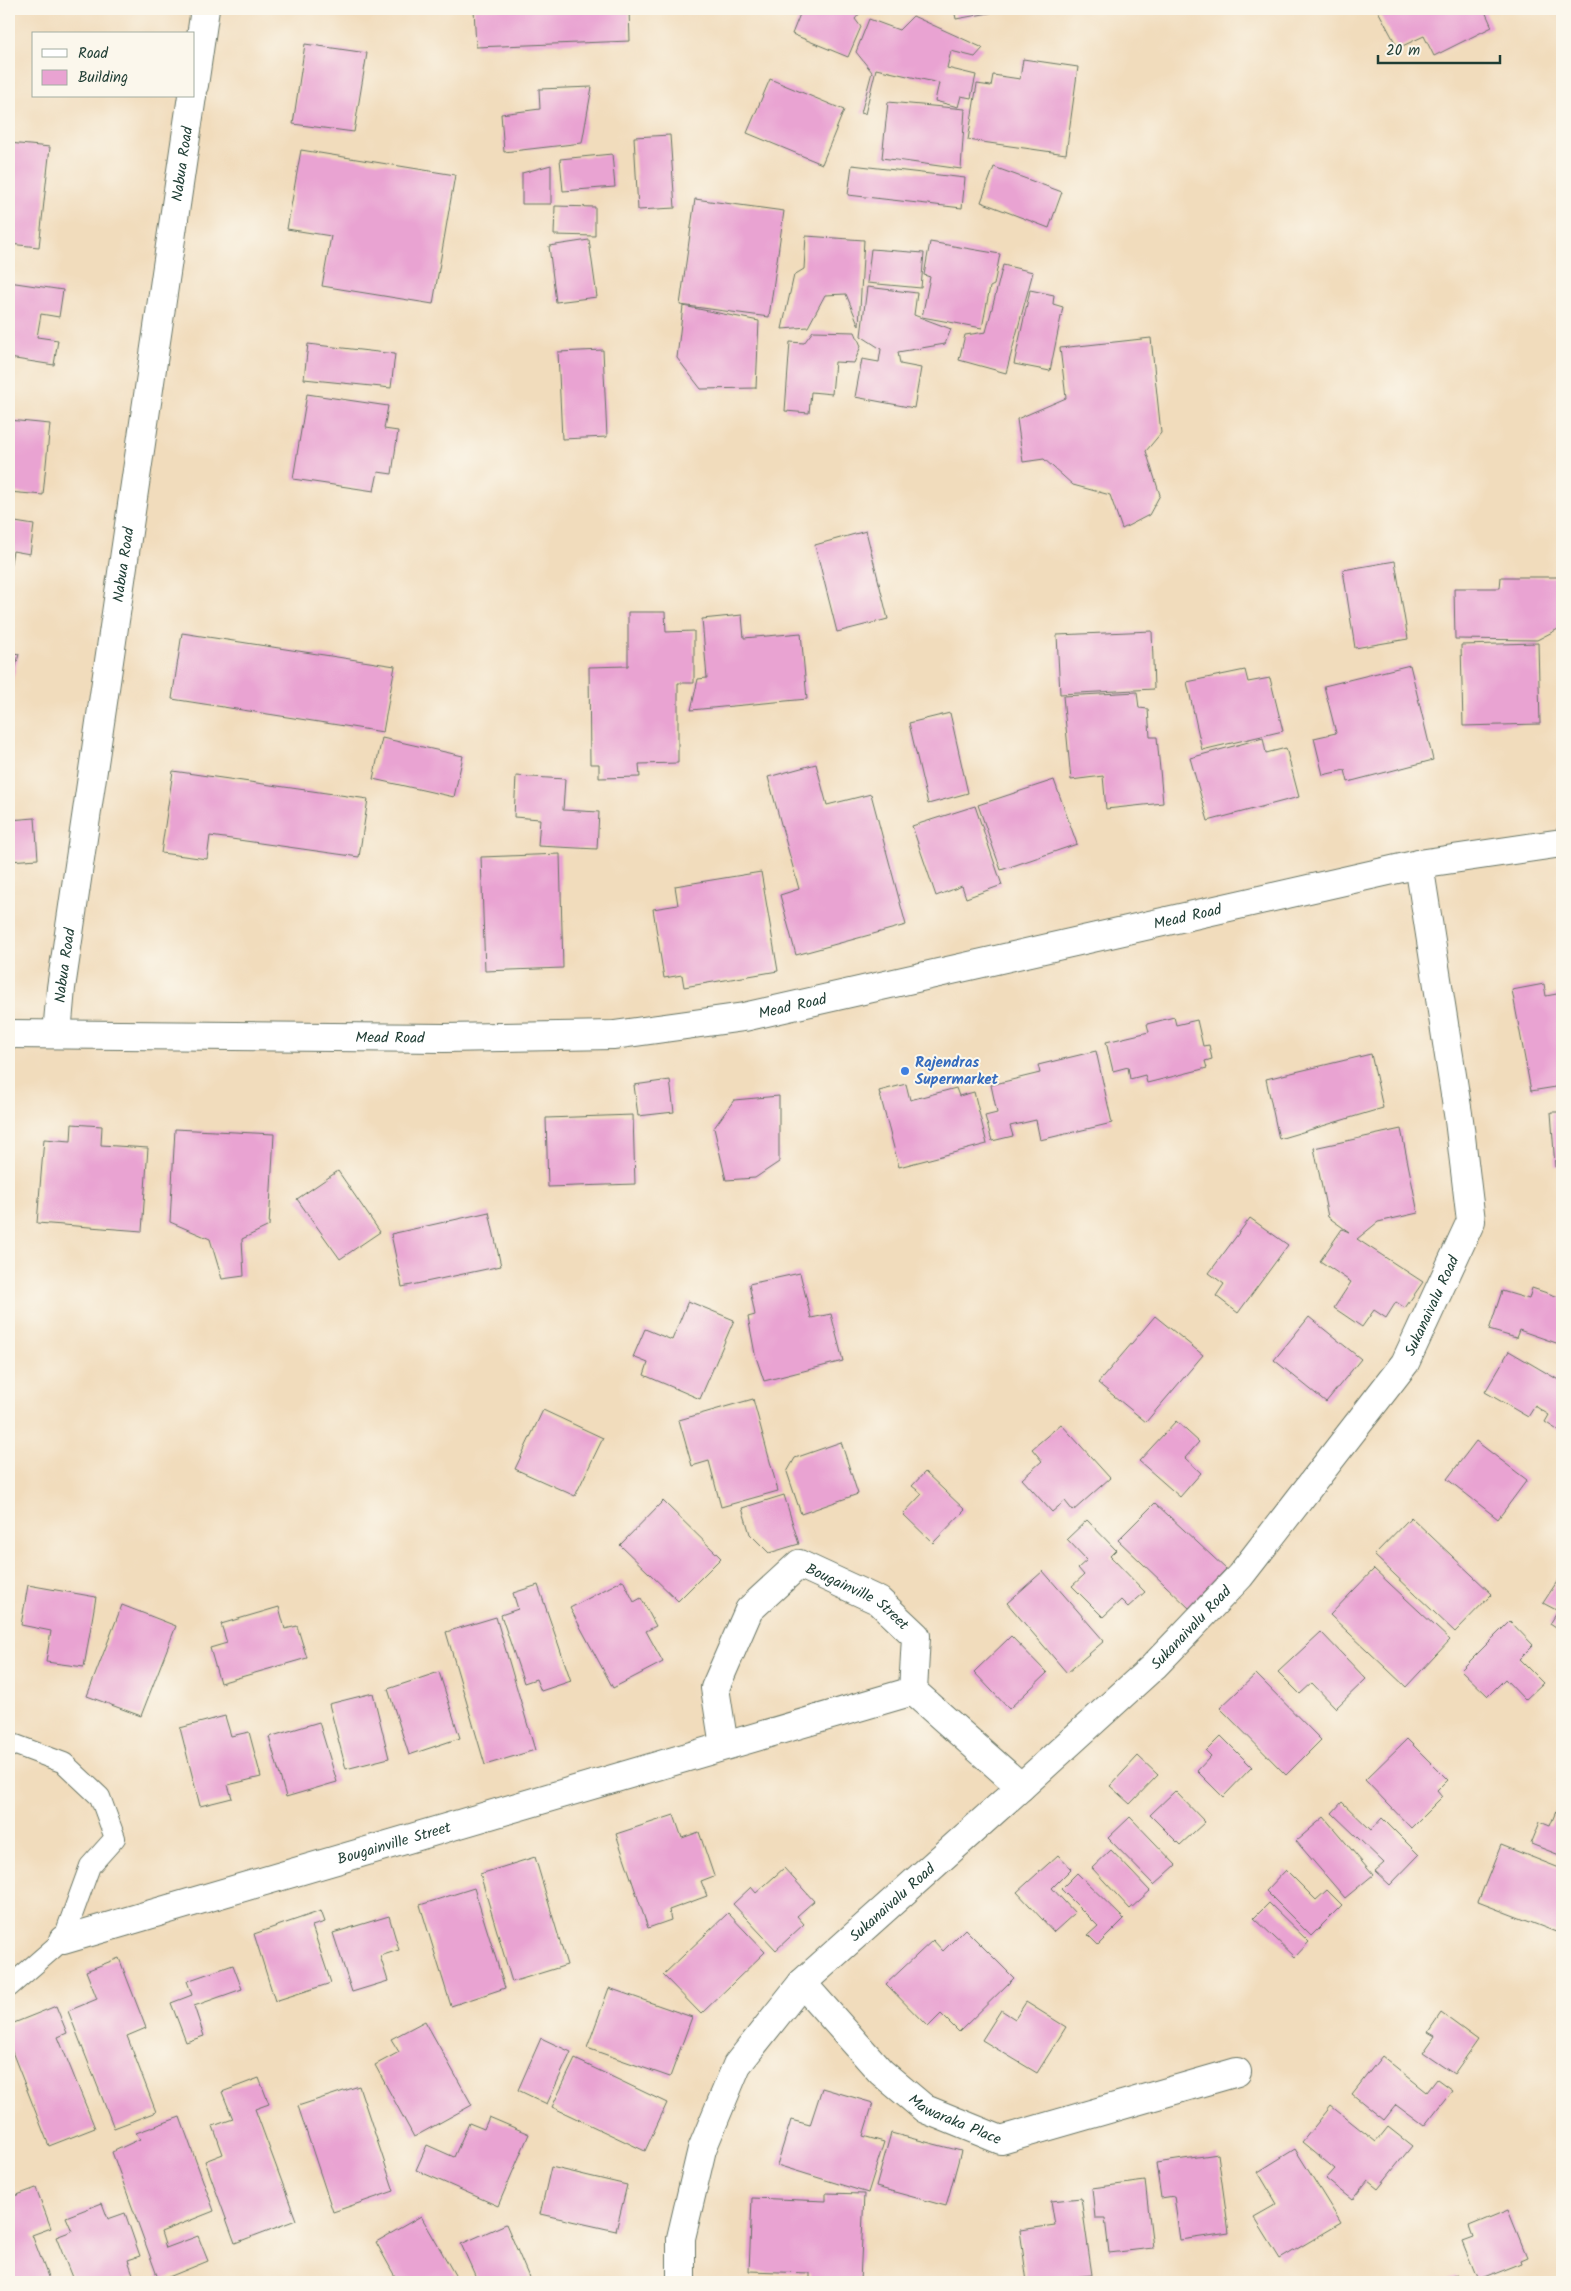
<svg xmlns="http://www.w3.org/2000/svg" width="1571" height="2291" font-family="Kalam,sans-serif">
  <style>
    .building { fill: #e9a3d2 }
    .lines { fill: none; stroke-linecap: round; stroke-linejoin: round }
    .service-casing { stroke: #687564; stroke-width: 22 }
    .minor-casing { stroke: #687564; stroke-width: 30 }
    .secondary-casing { stroke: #687564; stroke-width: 30 }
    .primary-casing { stroke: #687564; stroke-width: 30 }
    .service { stroke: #fff; stroke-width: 20 }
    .minor { stroke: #fff; stroke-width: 28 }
    .secondary { stroke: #fff; stroke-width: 28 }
    .primary { stroke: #fff; stroke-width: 28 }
    .shop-dot { fill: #3f7fe0; stroke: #fbf7ec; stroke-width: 2 }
    .labels { text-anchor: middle; stroke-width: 4; stroke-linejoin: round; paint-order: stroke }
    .street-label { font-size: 15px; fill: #1f3d34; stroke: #fbf7ec }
    .shop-label { font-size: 15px; font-weight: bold; fill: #366cbe; stroke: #fbf7ec; text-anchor: start }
  </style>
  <rect width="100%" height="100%" fill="#fbf7ec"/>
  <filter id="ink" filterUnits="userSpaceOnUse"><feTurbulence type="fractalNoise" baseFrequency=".02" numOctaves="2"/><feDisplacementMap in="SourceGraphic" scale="10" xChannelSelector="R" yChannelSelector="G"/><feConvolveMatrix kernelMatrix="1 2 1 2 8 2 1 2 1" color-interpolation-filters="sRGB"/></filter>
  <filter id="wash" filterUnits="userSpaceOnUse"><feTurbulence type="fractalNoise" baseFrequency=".0096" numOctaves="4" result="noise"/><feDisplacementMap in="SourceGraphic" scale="20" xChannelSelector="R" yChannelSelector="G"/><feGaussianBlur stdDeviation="1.12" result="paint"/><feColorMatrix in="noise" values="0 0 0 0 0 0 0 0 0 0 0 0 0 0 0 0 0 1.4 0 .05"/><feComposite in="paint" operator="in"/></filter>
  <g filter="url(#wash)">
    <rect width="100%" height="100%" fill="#f1dcbc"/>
    <g id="blocks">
      <path class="building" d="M 474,9 L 629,9 L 630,41 L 476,47 Z
        M 802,9 L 830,9 L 839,12 L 844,9 L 853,9 L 861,12 L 855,19 L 861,27 L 848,57 L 792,34 Z
        M 954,9 L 1006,9 L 1006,10 L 956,19 Z
        M 1377,9 L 1484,9 L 1492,27 L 1434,56 L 1424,36 L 1398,48 Z
        M 913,16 L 983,48 L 975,57 L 951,51 L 947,68 L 976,75 L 971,98 L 961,96 L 958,107 L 935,101 L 939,83 L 876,69 L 865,114 L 861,113 L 872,72 L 856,52 L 869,19 L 899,30 Z
        M 9,40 L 13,73 L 9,74 Z
        M 305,44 L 367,53 L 354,132 L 293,124 Z
        M 1023,59 L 1078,67 L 1066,154 L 968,140 L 977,84 L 991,86 L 993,75 L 1020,79 Z
        M 770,79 L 844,110 L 822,164 L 747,133 Z
        M 592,87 L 582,143 L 504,152 L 501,114 L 540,109 L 539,89 Z
        M 888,102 L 965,109 L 961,169 L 882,158 Z
        M 670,135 L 675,208 L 638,210 L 634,137 Z
        M 9,143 L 50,147 L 39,247 L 9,244 Z
        M 301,150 L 455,175 L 433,304 L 322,286 L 331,236 L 287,229 Z
        M 612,154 L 615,187 L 563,191 L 560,159 Z
        M 551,165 L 551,204 L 522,204 L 522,173 Z
        M 852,165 L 965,178 L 962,208 L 848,195 Z
        M 994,167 L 1062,192 L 1049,228 L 981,202 Z
        M 695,199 L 784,211 L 769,317 L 680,305 Z
        M 555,206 L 595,207 L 595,236 L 554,235 Z
        M 806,236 L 864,240 L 859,326 L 846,294 L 825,295 L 808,327 L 782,329 L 794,275 L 804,269 Z
        M 589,240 L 597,297 L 556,302 L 549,246 Z
        M 930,242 L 1000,254 L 994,285 L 990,287 L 982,328 L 922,317 L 930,277 L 924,275 Z
        M 871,249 L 924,253 L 921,288 L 867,283 Z
        M 1003,265 L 1033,272 L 1006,373 L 959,360 L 965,335 L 986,332 Z
        M 9,282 L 63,290 L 59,317 L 41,314 L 37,337 L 58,340 L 54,365 L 9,358 Z
        M 867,287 L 917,293 L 914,315 L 951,329 L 945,344 L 898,352 L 900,364 L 921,368 L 914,408 L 855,397 L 862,359 L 879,362 L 881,349 L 861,336 Z
        M 1030,290 L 1054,295 L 1053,304 L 1063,307 L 1050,371 L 1014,364 Z
        M 683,306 L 759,321 L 756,388 L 701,389 L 677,358 Z
        M 813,331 L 855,332 L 861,346 L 854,363 L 835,362 L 832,394 L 811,392 L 809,413 L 785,411 L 790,342 L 804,343 Z
        M 1151,338 L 1161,433 L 1146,451 L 1160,495 L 1149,515 L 1122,529 L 1110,495 L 1073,485 L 1044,459 L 1023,462 L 1017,419 L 1066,398 L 1060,348 Z
        M 308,344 L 395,354 L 391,388 L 304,379 Z
        M 603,350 L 607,437 L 562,439 L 558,352 Z
        M 307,394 L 388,406 L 384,429 L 398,431 L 392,474 L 378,472 L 374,491 L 293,479 Z
        M 9,420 L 50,424 L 43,495 L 9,492 Z
        M 9,521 L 34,525 L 30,554 L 13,551 L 10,568 Z
        M 866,531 L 888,619 L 837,632 L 815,545 Z
        M 1395,561 L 1408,639 L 1355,648 L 1343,570 Z
        M 1501,577 L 1560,577 L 1560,628 L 1537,640 L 1455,639 L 1454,588 L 1500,588 Z
        M 628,612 L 665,612 L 666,632 L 694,631 L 694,683 L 678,683 L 678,763 L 639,764 L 640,777 L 599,778 L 599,764 L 590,764 L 589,667 L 628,666 Z
        M 742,615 L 744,638 L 801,633 L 807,699 L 691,710 L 698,679 L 707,678 L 702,619 Z
        M 1152,631 L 1154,689 L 1060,694 L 1057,635 Z
        M 182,633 L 395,666 L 383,732 L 172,699 Z
        M 1538,643 L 1540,724 L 1463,726 L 1461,645 Z
        M 9,652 L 19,654 L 9,694 Z
        M 1410,665 L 1433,760 L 1348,782 L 1345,770 L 1323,775 L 1314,738 L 1336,733 L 1324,686 Z
        M 1245,670 L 1248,682 L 1270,678 L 1283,731 L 1202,750 L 1187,682 Z
        M 1137,692 L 1139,708 L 1148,709 L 1150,737 L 1157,737 L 1163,803 L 1106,809 L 1103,776 L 1071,780 L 1063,696 Z
        M 950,713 L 968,793 L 928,804 L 909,723 Z
        M 382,738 L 463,756 L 454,797 L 373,779 Z
        M 1263,738 L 1266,753 L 1286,748 L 1299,797 L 1208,821 L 1190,758 Z
        M 816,764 L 827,805 L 871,794 L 906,925 L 796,955 L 780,895 L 799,889 L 768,777 Z
        M 173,771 L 368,799 L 359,857 L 210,836 L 207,859 L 161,853 Z
        M 516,776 L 565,779 L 563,810 L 599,812 L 597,849 L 538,846 L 540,819 L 514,817 Z
        M 1054,780 L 1077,844 L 1001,870 L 978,805 Z
        M 975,806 L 1002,885 L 966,898 L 962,886 L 936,896 L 912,826 Z
        M 35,818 L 38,859 L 9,861 L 9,820 Z
        M 560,854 L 563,968 L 485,971 L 481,857 Z
        M 761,872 L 778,971 L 684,987 L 682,975 L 664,978 L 653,909 L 678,905 L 675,886 Z
        M 1544,984 L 1546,996 L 1562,993 L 1562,1086 L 1531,1091 L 1512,990 Z
        M 1174,1017 L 1176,1025 L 1197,1020 L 1203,1046 L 1209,1045 L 1212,1059 L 1205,1061 L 1207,1068 L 1147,1083 L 1145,1075 L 1130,1079 L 1128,1067 L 1113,1071 L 1106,1042 L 1149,1032 L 1147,1024 Z
        M 1096,1051 L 1112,1123 L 1040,1140 L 1036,1120 L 1010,1126 L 1013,1136 L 992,1141 L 985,1116 L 997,1113 L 991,1085 L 1040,1073 L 1038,1065 Z
        M 1371,1054 L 1383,1108 L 1279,1139 L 1266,1079 Z
        M 670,1080 L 674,1112 L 638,1116 L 634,1085 Z
        M 906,1084 L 910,1100 L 956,1088 L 959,1096 L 974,1092 L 987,1144 L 899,1167 L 879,1091 Z
        M 779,1096 L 779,1162 L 755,1178 L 726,1180 L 714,1128 L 734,1100 Z
        M 1551,1112 L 1562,1112 L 1562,1167 L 1555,1167 Z
        M 633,1115 L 635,1184 L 548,1187 L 546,1118 Z
        M 72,1124 L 102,1126 L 101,1145 L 148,1148 L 142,1231 L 37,1223 L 44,1139 L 71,1141 Z
        M 175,1129 L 274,1134 L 269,1226 L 242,1239 L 244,1276 L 222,1279 L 210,1239 L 170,1222 Z
        M 1401,1129 L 1418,1213 L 1378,1222 L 1357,1239 L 1423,1282 L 1405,1308 L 1396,1302 L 1386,1318 L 1374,1310 L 1362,1327 L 1334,1308 L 1351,1282 L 1320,1261 L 1342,1229 L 1349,1232 L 1328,1217 L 1314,1148 Z
        M 338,1171 L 380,1232 L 340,1259 L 297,1199 Z
        M 489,1212 L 501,1266 L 402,1287 L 391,1234 Z
        M 1250,1218 L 1288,1245 L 1238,1313 L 1216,1296 L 1224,1284 L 1209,1273 Z
        M 800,1273 L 811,1318 L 831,1314 L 843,1361 L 764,1381 L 755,1354 L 748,1317 L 755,1315 L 749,1284 Z
        M 1532,1288 L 1562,1298 L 1562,1345 L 1519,1330 L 1516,1338 L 1489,1330 L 1502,1291 L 1529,1299 Z
        M 688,1301 L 734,1320 L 700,1399 L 644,1375 L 648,1363 L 633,1357 L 645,1329 L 672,1340 Z
        M 1155,1316 L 1203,1355 L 1146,1422 L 1098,1383 Z
        M 1309,1317 L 1361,1359 L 1326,1402 L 1274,1360 Z
        M 1509,1351 L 1562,1382 L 1562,1433 L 1545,1422 L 1549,1415 L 1535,1406 L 1528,1417 L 1485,1392 Z
        M 753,1399 L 778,1491 L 721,1507 L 709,1461 L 692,1466 L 679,1420 Z
        M 543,1410 L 603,1438 L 575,1496 L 515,1469 Z
        M 1176,1421 L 1199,1442 L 1185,1458 L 1201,1473 L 1180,1497 L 1139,1461 Z
        M 1061,1424 L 1110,1478 L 1073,1511 L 1065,1501 L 1052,1512 L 1022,1479 L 1042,1461 L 1032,1449 Z
        M 1476,1441 L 1527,1480 L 1498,1519 L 1447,1479 Z
        M 841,1442 L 858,1494 L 801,1514 L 787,1472 L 795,1458 Z
        M 925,1472 L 965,1510 L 933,1543 L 903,1514 L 922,1494 L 912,1486 Z
        M 784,1495 L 799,1544 L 769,1553 L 750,1534 L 742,1508 Z
        M 663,1501 L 721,1558 L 678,1601 L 620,1545 Z
        M 1155,1503 L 1226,1569 L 1189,1608 L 1118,1540 Z
        M 1411,1517 L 1492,1594 L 1455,1632 L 1374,1555 Z
        M 1087,1520 L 1116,1550 L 1110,1556 L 1145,1592 L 1128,1607 L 1121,1600 L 1103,1617 L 1072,1586 L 1084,1575 L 1078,1568 L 1087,1560 L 1067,1539 Z
        M 1374,1569 L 1450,1640 L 1406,1687 L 1330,1615 Z
        M 1043,1571 L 1104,1641 L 1067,1673 L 1007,1603 Z
        M 1562,1574 L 1562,1632 L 1550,1624 L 1558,1611 L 1543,1603 Z
        M 623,1580 L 634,1602 L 641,1598 L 656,1626 L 646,1631 L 663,1662 L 613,1688 L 570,1608 Z
        M 28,1585 L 96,1597 L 84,1667 L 46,1662 L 51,1631 L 21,1625 Z
        M 538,1585 L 571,1681 L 541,1691 L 536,1679 L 524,1683 L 501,1615 L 518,1609 L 513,1593 Z
        M 122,1605 L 176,1626 L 141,1716 L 87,1696 Z
        M 279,1607 L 285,1629 L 297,1626 L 307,1658 L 220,1683 L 210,1648 L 227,1643 L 221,1624 Z
        M 496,1617 L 535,1750 L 485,1765 L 446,1632 Z
        M 1510,1621 L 1533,1645 L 1519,1659 L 1543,1683 L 1525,1700 L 1505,1679 L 1488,1696 L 1461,1670 Z
        M 1321,1632 L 1366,1679 L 1336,1708 L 1312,1683 L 1300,1694 L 1278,1672 Z
        M 1011,1636 L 1047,1673 L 1009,1709 L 974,1672 Z
        M 439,1672 L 460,1738 L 409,1755 L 388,1689 Z
        M 1256,1674 L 1321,1740 L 1286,1775 L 1220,1708 Z
        M 373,1693 L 389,1758 L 346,1769 L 329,1704 Z
        M 225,1716 L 231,1736 L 249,1732 L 261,1777 L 228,1785 L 232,1798 L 200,1806 L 180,1728 Z
        M 319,1722 L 337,1782 L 286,1797 L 269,1737 Z
        M 1221,1736 L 1252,1767 L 1223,1797 L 1197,1771 L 1211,1756 L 1206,1751 Z
        M 1407,1739 L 1448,1780 L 1437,1791 L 1442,1797 L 1411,1828 L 1365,1780 Z
        M 1138,1756 L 1158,1775 L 1130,1804 L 1110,1786 Z
        M 1175,1791 L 1205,1822 L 1180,1845 L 1150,1815 Z
        M 1342,1802 L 1371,1830 L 1382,1818 L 1419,1855 L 1390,1885 L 1375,1871 L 1384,1863 L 1332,1813 Z
        M 1559,1804 L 1562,1805 L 1562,1856 L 1531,1844 L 1540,1822 L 1550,1826 Z
        M 674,1815 L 682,1838 L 699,1832 L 714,1876 L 701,1881 L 707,1896 L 669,1910 L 671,1920 L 648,1928 L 616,1834 Z
        M 1130,1817 L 1176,1865 L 1154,1885 L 1108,1838 Z
        M 1324,1817 L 1373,1875 L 1345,1898 L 1296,1841 Z
        M 1501,1845 L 1562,1869 L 1562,1917 L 1556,1932 L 1478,1902 Z
        M 1111,1850 L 1150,1891 L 1130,1909 L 1092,1868 Z
        M 1058,1855 L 1071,1869 L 1052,1888 L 1075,1913 L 1054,1932 L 1017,1892 Z
        M 535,1857 L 567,1965 L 512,1982 L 480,1874 Z
        M 784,1868 L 814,1901 L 797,1916 L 804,1924 L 776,1950 L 733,1904 L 751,1887 L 756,1893 Z
        M 1286,1870 L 1316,1900 L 1327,1890 L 1342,1905 L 1311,1936 L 1266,1891 Z
        M 1077,1873 L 1124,1919 L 1098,1945 L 1088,1935 L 1098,1926 L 1061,1889 Z
        M 474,1888 L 505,1988 L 451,2006 L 420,1905 Z
        M 1269,1903 L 1309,1942 L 1295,1957 L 1254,1918 Z
        M 321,1911 L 325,1922 L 312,1926 L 331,1983 L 275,2001 L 254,1934 Z
        M 728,1913 L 765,1952 L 701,2014 L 663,1975 Z
        M 389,1916 L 399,1950 L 380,1956 L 388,1981 L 352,1992 L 333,1933 Z
        M 965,1929 L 1014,1978 L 959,2032 L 941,2014 L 928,2027 L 886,1984 L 933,1940 L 943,1951 Z
        M 119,1958 L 146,2028 L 127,2036 L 156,2112 L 114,2128 L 68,2011 L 97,1999 L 86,1971 Z
        M 233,1965 L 242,1989 L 194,2006 L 204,2036 L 186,2042 L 171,2003 L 192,1995 L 187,1981 Z
        M 609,1988 L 692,2017 L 670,2077 L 587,2048 Z
        M 1026,2002 L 1066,2027 L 1037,2073 L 982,2040 L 1001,2010 L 1015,2019 Z
        M 56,2006 L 67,2033 L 58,2037 L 95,2128 L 49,2146 L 9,2044 L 9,2025 Z
        M 1441,2013 L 1478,2040 L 1454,2074 L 1423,2053 L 1435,2036 L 1428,2032 Z
        M 425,2021 L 472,2105 L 414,2137 L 375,2065 L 399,2052 L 391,2039 Z
        M 541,2038 L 571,2052 L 547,2104 L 518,2090 Z
        M 1382,2056 L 1427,2092 L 1437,2079 L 1452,2090 L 1424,2126 L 1396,2105 L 1384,2120 L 1352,2094 Z
        M 575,2059 L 667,2103 L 645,2151 L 552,2107 Z
        M 259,2078 L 269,2104 L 255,2109 L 296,2220 L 235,2243 L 205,2161 L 223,2154 L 213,2126 L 233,2119 L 222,2092 Z
        M 359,2086 L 394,2191 L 333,2212 L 298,2106 Z
        M 822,2088 L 873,2103 L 863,2136 L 884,2142 L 868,2193 L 777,2165 L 791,2120 L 810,2125 Z
        M 1331,2106 L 1376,2142 L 1388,2127 L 1412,2146 L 1378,2188 L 1368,2180 L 1352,2200 L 1326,2179 L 1335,2169 L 1302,2142 Z
        M 180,2117 L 214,2211 L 161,2232 L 166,2248 L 198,2236 L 208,2261 L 159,2281 L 112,2152 L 140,2139 L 136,2133 Z
        M 489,2117 L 529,2134 L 498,2206 L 416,2170 L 427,2145 L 454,2157 L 469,2123 L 484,2129 Z
        M 891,2133 L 961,2151 L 946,2206 L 876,2187 Z
        M 1295,2149 L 1341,2223 L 1280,2259 L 1254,2217 L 1277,2204 L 1258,2172 Z
        M 1218,2154 L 1229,2233 L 1180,2240 L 1174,2196 L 1161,2198 L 1156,2163 Z
        M 551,2167 L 627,2185 L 616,2231 L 540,2214 Z
        M 1145,2181 L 1153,2248 L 1109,2253 L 1105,2218 L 1095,2218 L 1092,2188 Z
        M 36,2188 L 51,2228 L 32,2235 L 50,2282 L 9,2282 L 9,2198 Z
        M 826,2193 L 864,2194 L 860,2282 L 810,2282 L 810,2273 L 749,2271 L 752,2198 L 826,2201 Z
        M 1081,2198 L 1092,2275 L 1027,2282 L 1020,2230 L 1055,2225 L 1051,2201 Z
        M 102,2203 L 108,2219 L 125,2213 L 140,2256 L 128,2260 L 134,2277 L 119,2282 L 83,2282 L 81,2277 L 73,2280 L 56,2237 L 72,2231 L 66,2217 Z
        M 1508,2210 L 1527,2257 L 1520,2260 L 1521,2263 L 1478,2280 L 1462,2241 L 1473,2237 L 1469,2226 Z
        M 421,2216 L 459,2282 L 398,2282 L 376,2242 Z
        M 506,2224 L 531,2282 L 478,2282 L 461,2244 Z
        M 1457,2274 L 1459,2282 L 1436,2282 Z"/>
    </g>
  </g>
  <g filter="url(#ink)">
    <use href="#blocks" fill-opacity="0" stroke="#687564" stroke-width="1"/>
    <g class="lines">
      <g class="service-casing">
        <path id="service" d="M 9,1747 L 16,1745 L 64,1763 L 100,1797 L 115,1838 L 90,1866 L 63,1940 L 9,1987"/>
      </g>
      <g class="minor-casing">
        <g id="minor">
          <path id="s1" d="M 724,1746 L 715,1688 L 749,1610 L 799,1564 L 879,1601 L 916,1636 L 913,1691"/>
          <path id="s2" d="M 63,1940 L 913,1691 L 1021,1787"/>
          <path id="s3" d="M 802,1983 L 881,2072 L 925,2109 L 1001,2140 L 1237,2072"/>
        </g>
      </g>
      <g class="secondary-casing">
        <g id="secondary">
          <path d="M 194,85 L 205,9"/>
          <path id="s4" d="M 57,1034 L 61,988 L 192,96"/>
          <path id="s5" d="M 681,2282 L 681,2238 L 702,2149 L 737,2065 L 802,1983 L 1021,1787 L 1154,1666 L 1180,1639 L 1240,1576 L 1405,1363 L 1471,1221 L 1459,1120 L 1419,864"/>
        </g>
      </g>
      <g class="primary-casing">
        <g id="primary">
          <path id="s6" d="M 9,1034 L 444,1038 L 614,1035 L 744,1017 L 1419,864 L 1562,843"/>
        </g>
      </g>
      <use href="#service" class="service"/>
      <use href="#minor" class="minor"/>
      <use href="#secondary" class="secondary"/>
      <use href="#primary" class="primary"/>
    </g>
  </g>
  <circle class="shop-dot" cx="905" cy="1071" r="5"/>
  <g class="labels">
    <g class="street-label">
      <text dy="5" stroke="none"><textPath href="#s4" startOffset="879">Nabua Road</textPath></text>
      <text dy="5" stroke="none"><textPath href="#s4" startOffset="474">Nabua Road</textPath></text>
      <text dy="5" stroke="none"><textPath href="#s6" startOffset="1191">Mead Road</textPath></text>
      <text dy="5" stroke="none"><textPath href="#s4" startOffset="69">Nabua Road</textPath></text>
      <text dy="5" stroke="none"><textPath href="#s6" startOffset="786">Mead Road</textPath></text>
      <text dy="5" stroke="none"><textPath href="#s6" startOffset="381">Mead Road</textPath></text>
      <text dy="5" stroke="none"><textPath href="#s5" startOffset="1262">Sukanaivalu Road</textPath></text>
      <text dy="5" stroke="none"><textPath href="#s1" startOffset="279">Bougainville Street</textPath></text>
      <text dy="5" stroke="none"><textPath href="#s5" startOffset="858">Sukanaivalu Road</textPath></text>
      <text dy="5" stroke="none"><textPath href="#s2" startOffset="345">Bougainville Street</textPath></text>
      <text dy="5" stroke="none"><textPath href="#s5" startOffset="452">Sukanaivalu Road</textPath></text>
      <text dy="5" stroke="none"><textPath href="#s3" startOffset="208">Mawaraka Place</textPath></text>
    </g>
    <g class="shop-label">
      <text x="915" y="1067">Rajendras<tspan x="915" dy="17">Supermarket</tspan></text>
    </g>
  </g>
  <rect width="1571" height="2291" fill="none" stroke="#fbf7ec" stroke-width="30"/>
  <rect x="32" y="32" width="162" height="65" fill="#fbf7ec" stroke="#a3ada2"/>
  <rect x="42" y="49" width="25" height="8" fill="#ffffff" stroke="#a3ada2"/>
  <text x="78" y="58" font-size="15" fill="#1f3d34">Road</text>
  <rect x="42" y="70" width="25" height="15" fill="#e9a3d2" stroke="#a3ada2"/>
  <text x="78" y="82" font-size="15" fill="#1f3d34">Building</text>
  <path d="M1378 55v8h122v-8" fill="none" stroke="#1f3d34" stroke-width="2.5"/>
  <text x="1386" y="55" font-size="15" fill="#1f3d34" stroke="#fbf7ec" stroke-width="4" paint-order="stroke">20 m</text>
</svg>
